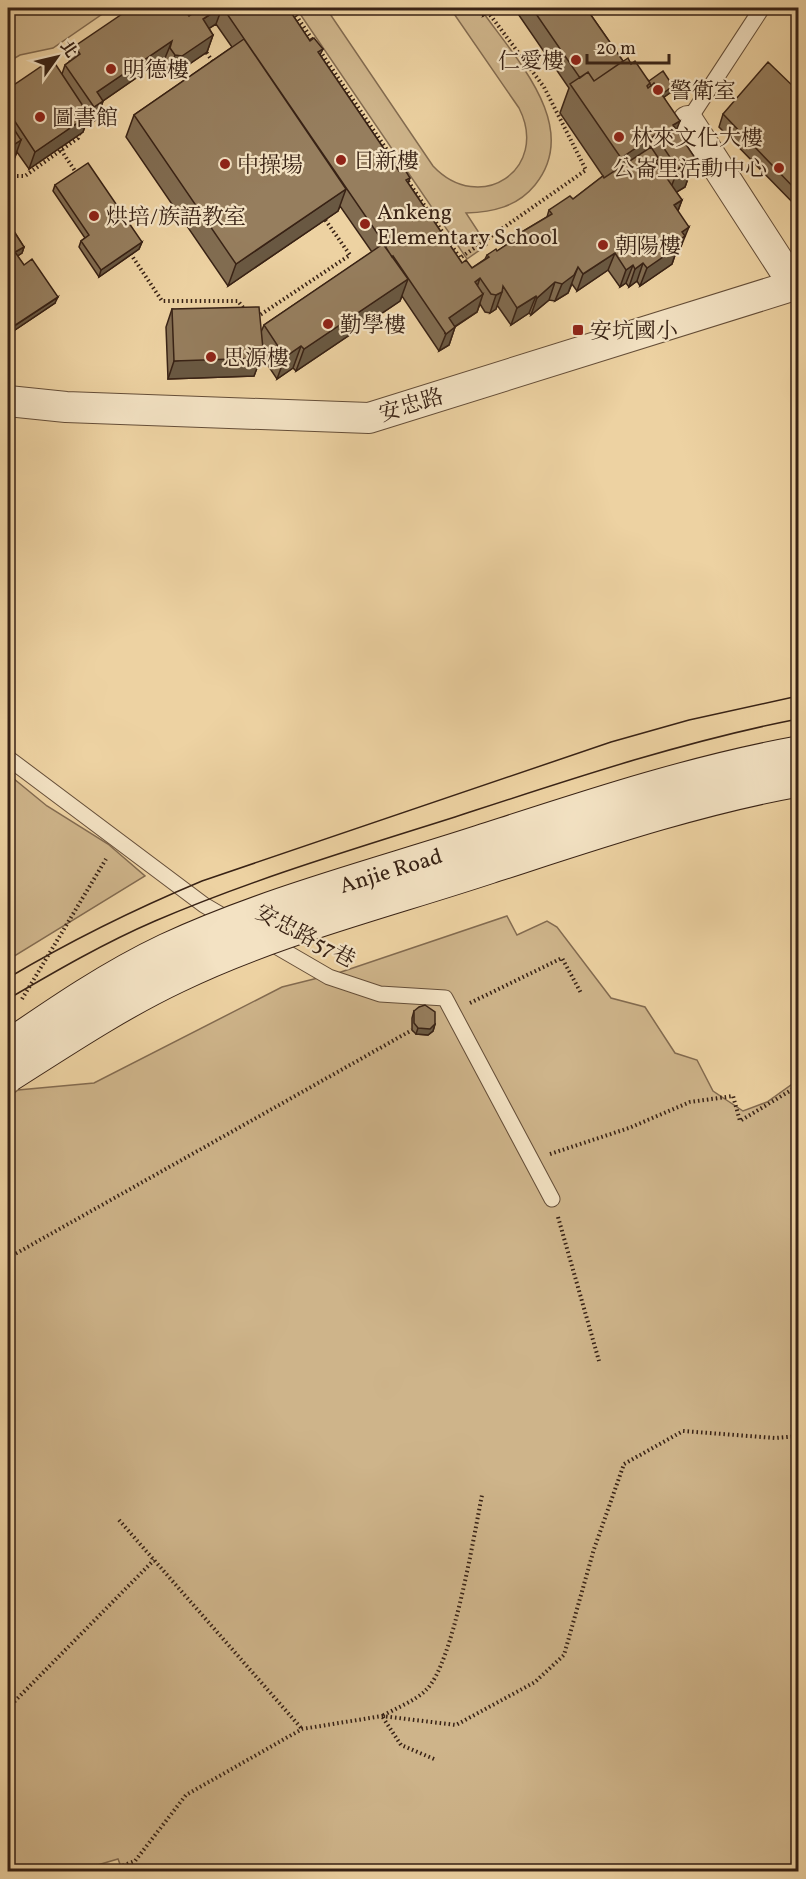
<svg xmlns="http://www.w3.org/2000/svg" width="806" height="1879" font-family="Vollkorn,'Noto Serif TC',serif">
  <style>
    .green { fill: #ceb48a; stroke: #836b50; stroke-width: 1.5 }
    .lines { fill: none; stroke-linecap: round; stroke-linejoin: round }
    .lane-casing { stroke: #654e38; stroke-width: 17 }
    .street-casing { stroke: #654e38; stroke-width: 32 }
    .path { stroke: #382215; stroke-width: 4; stroke-dasharray: 1.5 3; stroke-linecap: butt }
    .lane { stroke: #f3e2c3; stroke-width: 15 }
    .street { stroke: #f3e2c3; stroke-width: 30 }
    .tram { stroke: #382215; stroke-width: 1.5 }
    .secondary-bridge-casing { stroke: #382215; stroke-width: 35; stroke-linecap: butt }
    .secondary-bridge { stroke: #f3e2c3; stroke-width: 33 }
    .wall { fill: #816c51; stroke: #382215; stroke-width: 1.5 }
    .shaded-wall { fill: #695842; stroke: #382215; stroke-width: 1.5 }
    .building { fill: #967e5e; stroke: #382215; stroke-width: 1.5 }
    .poi-dot { fill: #8f2418; stroke: #f3e2c3; stroke-width: 2 }
    .labels { text-anchor: middle; stroke-width: 4.5; stroke-linejoin: round; paint-order: stroke }
    .poi-label { font-size: 22px; fill: #382215; stroke: #f3e2c3; text-anchor: start }
    .street-label { font-size: 22px; fill: #382215; stroke: #f3e2c3 }
  </style>
  <rect width="100%" height="100%" fill="#edd2a2"/>
  <filter id="stains"><feTurbulence type="fractalNoise" baseFrequency=".00333" numOctaves="4"/><feColorMatrix values="0 0 0 0 .2 0 0 0 0 .09 0 0 0 0 .02 0 0 0 .5 -.17"/></filter>
  <radialGradient id="worn" r=".72"><stop offset=".6" stop-color="#630" stop-opacity="0"/><stop offset="1" stop-color="#630" stop-opacity=".3"/></radialGradient>
  <path class="green" d="M 8,8 L 111,8 L 53,48 L 20,55 L 8,62 Z
    M 296,8 L 326,8 L 433,166 C 480,216 550,169 519,108 L 450,8 L 480,8 C 513,56 583,126 535,185 C 517,207 493,212 466,213 L 487,245 L 467,259 Z
    M 8,774 L 47,806 L 108,844 L 145,876 L 8,960 Z
    M 507,916 L 517,935 L 547,921 L 557,927 L 611,998 L 645,1007 L 675,1053 L 697,1060 L 713,1091 L 743,1111 L 767,1102 L 798,1080 L 798,1628 L 796,1635 L 798,1639 L 798,1871 L 123,1872 L 118,1859 L 84,1869 L 57,1865 L 25,1871 L 8,1872 L 8,1098 L 18,1090 L 94,1083 L 282,987 L 338,973 Z"/>
  <g class="lines">
    <g class="lane-casing">
      <path id="lane" d="M 688,121 L 762,8
        M 8,758 L 204,905 L 233,922
        M 267,941 L 329,977 L 380,994 L 445,998 L 552,1199"/>
    </g>
    <g class="street-casing">
      <path id="street" d="M 688,121 L 794,285
        M 8,401 L 66,407 L 369,418 L 798,284"/>
    </g>
    <path class="path" d="M 291,8 L 314,42
      M 204,49 L 215,65
      M 320,51 L 460,258 L 586,170 L 544,87 L 485,8
      M 61,150 L 77,174
      M 8,176 L 25,176 L 78,138 L 80,132
      M 128,250 L 162,301 L 238,301 L 245,310
      M 257,317 L 350,255 L 324,218
      M 22,999 L 106,859
      M 470,1003 L 562,958 L 581,993
      M 550,1154 L 629,1128 L 690,1102 L 733,1096 L 740,1121 L 798,1086
      M 558,1217 L 599,1361
      M 8,1258 L 412,1030
      M 119,1520 L 302,1729
      M 8,1708 L 154,1560
      M 434,1759 L 401,1745 L 382,1716 C 396,1708 415,1701 426,1690 C 453,1665 474,1535 482,1495
      M 106,1872 L 135,1861 L 186,1795 L 302,1729 L 382,1716 L 456,1725 L 535,1682 L 564,1655 L 594,1549 L 624,1464 L 683,1431 L 775,1438 L 798,1436"/>
    <use href="#lane" class="lane"/>
    <use href="#street" class="street"/>
    <path class="tram" d="M 8,978 C 70,941 135,909 202,881 L 611,742 L 689,720 L 798,696
      M 8,999 C 56,971 104,943 155,921 C 253,879 354,849 455,817 C 568,780 681,742 798,719"/>
    <g class="secondary-bridge-casing">
      <g id="secondary-bridge">
        <path id="s1" d="M 8,1047 C 59,1012 110,977 167,950 C 266,904 375,876 480,842 C 585,808 689,773 798,753"/>
        <path d="M 9,1075 C 64,1040 118,1004 177,976 C 274,929 386,901 489,867 C 591,834 693,799 798,780"/>
      </g>
    </g>
    <use href="#secondary-bridge" class="secondary-bridge"/>
  </g>
  <path class="wall" d="M 201,8 L 288,8 L 310,41 L 323,49 L 320,55 L 399,171 L 410,178 L 408,183 L 462,263 L 472,268 L 485,259 L 487,255 L 497,251 L 518,237 L 520,233 L 547,217 L 549,210 L 573,199 L 603,176 L 560,113 L 569,88 L 514,8 L 586,8 L 623,61 L 631,64 L 649,81 L 671,92 L 664,97 L 676,130 L 695,158 L 685,187 L 676,192 L 682,200 L 678,211 L 682,244 L 678,253 L 675,255 L 672,264 L 640,286 L 637,281 L 629,287 L 626,283 L 620,287 L 608,270 L 577,291 L 572,284 L 568,293 L 555,301 L 549,300 L 531,315 L 529,313 L 511,325 L 497,305 L 496,309 L 490,313 L 485,312 L 480,304 L 477,312 L 455,327 L 449,345 L 439,351 L 402,296 L 400,301 L 296,371 L 293,368 L 277,379 L 261,355 L 254,376 L 168,379 L 166,327 L 172,309 L 261,332 L 264,325 L 372,252 L 340,206 L 338,211 L 228,286 L 126,137 L 134,115 L 232,47 L 216,24 L 209,28 L 213,35 L 207,52 L 176,73 L 169,72 L 164,66 L 165,58 L 103,101 L 97,119 L 88,125 L 86,123 L 83,132 L 29,169 L 17,152 L 13,162 L 9,165 L 8,168 L 8,89 L 62,74 L 65,65 L 69,62 L 75,46 L 189,16 Z
    M 478,8 L 495,8 L 483,16 Z
    M 798,91 L 798,208 L 719,127 L 723,114 Z
    M 55,185 L 142,242 L 139,249 L 99,277 L 79,247 L 81,241 L 85,238 L 53,191 Z
    M 8,222 L 24,247 L 22,253 L 17,256 L 24,265 L 55,303 L 12,332 L 9,327 Z
    M 414,1011 L 435,1024 L 433,1031 L 428,1035 L 416,1034 L 412,1030 L 412,1018 Z"/>
  <path class="shaded-wall" d="M 220,8 L 222,8 L 216,24 L 196,37 L 203,19 Z
    M 488,8 L 495,8 L 483,16 L 486,9 Z
    M 213,35 L 207,52 L 176,73 L 169,72 L 175,55 Z
    M 172,41 L 165,58 L 94,107 L 97,92 Z
    M 673,86 L 671,92 L 656,103 L 658,96 Z
    M 103,101 L 97,119 L 88,125 L 94,107 Z
    M 89,115 L 83,132 L 29,169 L 35,152 Z
    M 680,121 L 669,149 L 673,125 Z
    M 655,135 L 644,164 L 610,187 L 621,158 Z
    M 21,140 L 13,162 L 9,165 L 8,168 L 8,154 L 12,146 Z
    M 695,158 L 685,187 L 667,198 L 678,169 Z
    M 346,189 L 338,211 L 228,286 L 236,264 Z
    M 682,200 L 675,218 L 674,205 Z
    M 689,227 L 682,244 L 678,253 L 675,255 L 672,264 L 640,286 L 647,268 L 676,242 L 682,232 Z
    M 142,242 L 139,249 L 99,277 L 101,270 Z
    M 24,247 L 22,253 L 13,259 L 15,252 Z
    M 615,253 L 608,270 L 577,291 L 583,274 Z
    M 643,263 L 637,281 L 629,287 L 635,269 Z
    M 633,265 L 626,283 L 620,287 L 626,270 Z
    M 578,267 L 568,293 L 555,301 L 562,284 Z
    M 480,278 L 474,296 L 475,282 Z
    M 408,279 L 400,301 L 296,371 L 304,349 Z
    M 555,282 L 549,300 L 531,315 L 537,298 Z
    M 502,292 L 496,309 L 490,313 L 496,295 Z
    M 483,294 L 477,312 L 445,333 L 449,318 Z
    M 536,296 L 529,313 L 511,325 L 517,308 Z
    M 58,297 L 55,303 L 12,332 L 14,326 Z
    M 455,327 L 449,345 L 439,351 L 446,334 Z
    M 301,346 L 293,368 L 277,379 L 285,357 Z
    M 263,349 L 259,358 L 261,358 L 254,376 L 168,379 L 174,361 Z
    M 435,1024 L 433,1031 L 428,1035 L 416,1034 L 418,1028 Z"/>
  <path class="building" d="M 131,8 L 183,8 L 189,16 L 201,8 L 220,8 L 203,19 L 213,35 L 182,56 L 175,55 L 170,48 L 172,41 L 97,92 L 103,101 L 94,107 L 65,65 L 80,54 L 75,46 Z
    M 223,8 L 288,8 L 310,41 L 314,38 L 323,49 L 318,52 L 399,171 L 404,168 L 410,178 L 406,180 L 462,263 L 466,260 L 472,268 L 489,257 L 487,255 L 496,249 L 497,251 L 521,235 L 520,233 L 552,214 L 549,210 L 570,196 L 573,199 L 603,176 L 604,178 L 651,147 L 659,159 L 655,161 L 682,200 L 674,205 L 689,227 L 682,232 L 685,236 L 676,242 L 679,246 L 647,268 L 643,263 L 635,269 L 633,265 L 626,270 L 615,253 L 583,274 L 578,267 L 574,275 L 562,284 L 555,282 L 537,298 L 536,296 L 517,308 L 503,286 L 502,292 L 496,295 L 491,294 L 480,278 L 475,282 L 483,294 L 449,318 L 455,327 L 446,334 L 393,256 L 392,257 L 385,246 L 386,246 L 288,103 Z
    M 532,8 L 586,8 L 623,61 L 594,81 L 588,72 L 580,78 Z
    M 244,39 L 346,189 L 236,264 L 134,115 Z
    M 628,58 L 631,64 L 635,61 L 650,83 L 647,86 L 648,88 L 654,83 L 680,121 L 673,125 L 695,158 L 678,169 L 655,135 L 621,158 L 570,84 L 588,72 L 594,81 Z
    M 52,59 L 89,115 L 35,152 L 8,111 L 8,89 Z
    M 768,62 L 798,91 L 798,192 L 723,114 Z
    M 663,71 L 673,86 L 662,94 L 654,83 L 651,86 L 649,81 Z
    M 8,120 L 21,140 L 12,146 L 14,149 L 8,154 Z
    M 88,163 L 142,242 L 101,270 L 81,241 L 89,235 L 55,185 Z
    M 8,222 L 24,247 L 15,252 L 24,265 L 32,259 L 58,297 L 14,326 L 11,321 L 8,323 Z
    M 383,244 L 408,279 L 304,349 L 301,346 L 285,357 L 264,325 Z
    M 259,307 L 263,349 L 260,349 L 261,358 L 174,361 L 172,309 Z
    M 425,1005 L 435,1012 L 435,1024 L 430,1029 L 418,1028 L 414,1023 L 414,1011 L 419,1007 Z"/>
  <g class="poi-dot">
    <circle cx="576" cy="60" r="6"/>
    <circle cx="111" cy="69" r="6"/>
    <circle cx="658" cy="90" r="6"/>
    <circle cx="40" cy="117" r="6"/>
    <circle cx="619" cy="137" r="6"/>
    <circle cx="341" cy="160" r="6"/>
    <circle cx="225" cy="164" r="6"/>
    <circle cx="779" cy="168" r="6"/>
    <circle cx="94" cy="216" r="6"/>
    <circle cx="365" cy="224" r="6"/>
    <circle cx="603" cy="245" r="6"/>
    <circle cx="328" cy="324" r="6"/>
    <rect x="572" y="324" width="12" height="12" rx="3"/>
    <circle cx="211" cy="357" r="6"/>
  </g>
  <g class="labels">
    <g class="poi-label">
      <text x="564" y="68" text-anchor="end">仁愛樓</text>
      <text x="123" y="77">明德樓</text>
      <text x="670" y="98">警衛室</text>
      <text x="52" y="125">圖書館</text>
      <text x="631" y="145">林來文化大樓</text>
      <text x="353" y="168">日新樓</text>
      <text x="237" y="172">中操場</text>
      <text x="767" y="176" text-anchor="end">公崙里活動中心</text>
      <text x="377" y="219">Ankeng<tspan x="377" dy="25">Elementary School</tspan></text>
      <text x="106" y="224">烘培/族語教室</text>
      <text x="615" y="253">朝陽樓</text>
      <text x="340" y="332">勤學樓</text>
      <text x="590" y="338">安坑國小</text>
      <text x="223" y="365">思源樓</text>
    </g>
    <g class="street-label">
      <text transform="translate(411 404) rotate(-17)" y="8">安忠路</text>
      <text dy="8" stroke="none"><textPath href="#s1" startOffset="424">Anjie Road</textPath></text>
      <text transform="translate(306 935) rotate(28)" y="8">安忠路57巷</text>
    </g>
  </g>
  <rect width="806" height="1879" fill="none" stroke="#edd2a2" stroke-width="30"/>
  <rect x="9" y="9" width="788" height="1861" fill="none" stroke="#382215" stroke-width="3"/>
  <rect x="15" y="15" width="776" height="1849" fill="none" stroke="#382215" stroke-width="1.5"/>
  <g transform="translate(57 57) rotate(56)" stroke="#f3e2c3" stroke-width="4.5" paint-order="stroke">
  <path d="M0-4.5L10 22L0 15L-10 22Z" fill="#382215"/>
  <text y="-9" font-size="16" font-weight="bold" text-anchor="middle" fill="#382215">北</text>
  </g>
  <path d="M587 54v9h82v-9" fill="none" stroke="#382215" stroke-width="3"/>
  <text x="596" y="54" font-size="18" fill="#382215" stroke="#f3e2c3" stroke-width="4.5" paint-order="stroke">20 m</text>
  <rect width="100%" height="100%" filter="url(#stains)"/>
  <rect width="100%" height="100%" fill="url(#worn)"/>
</svg>
